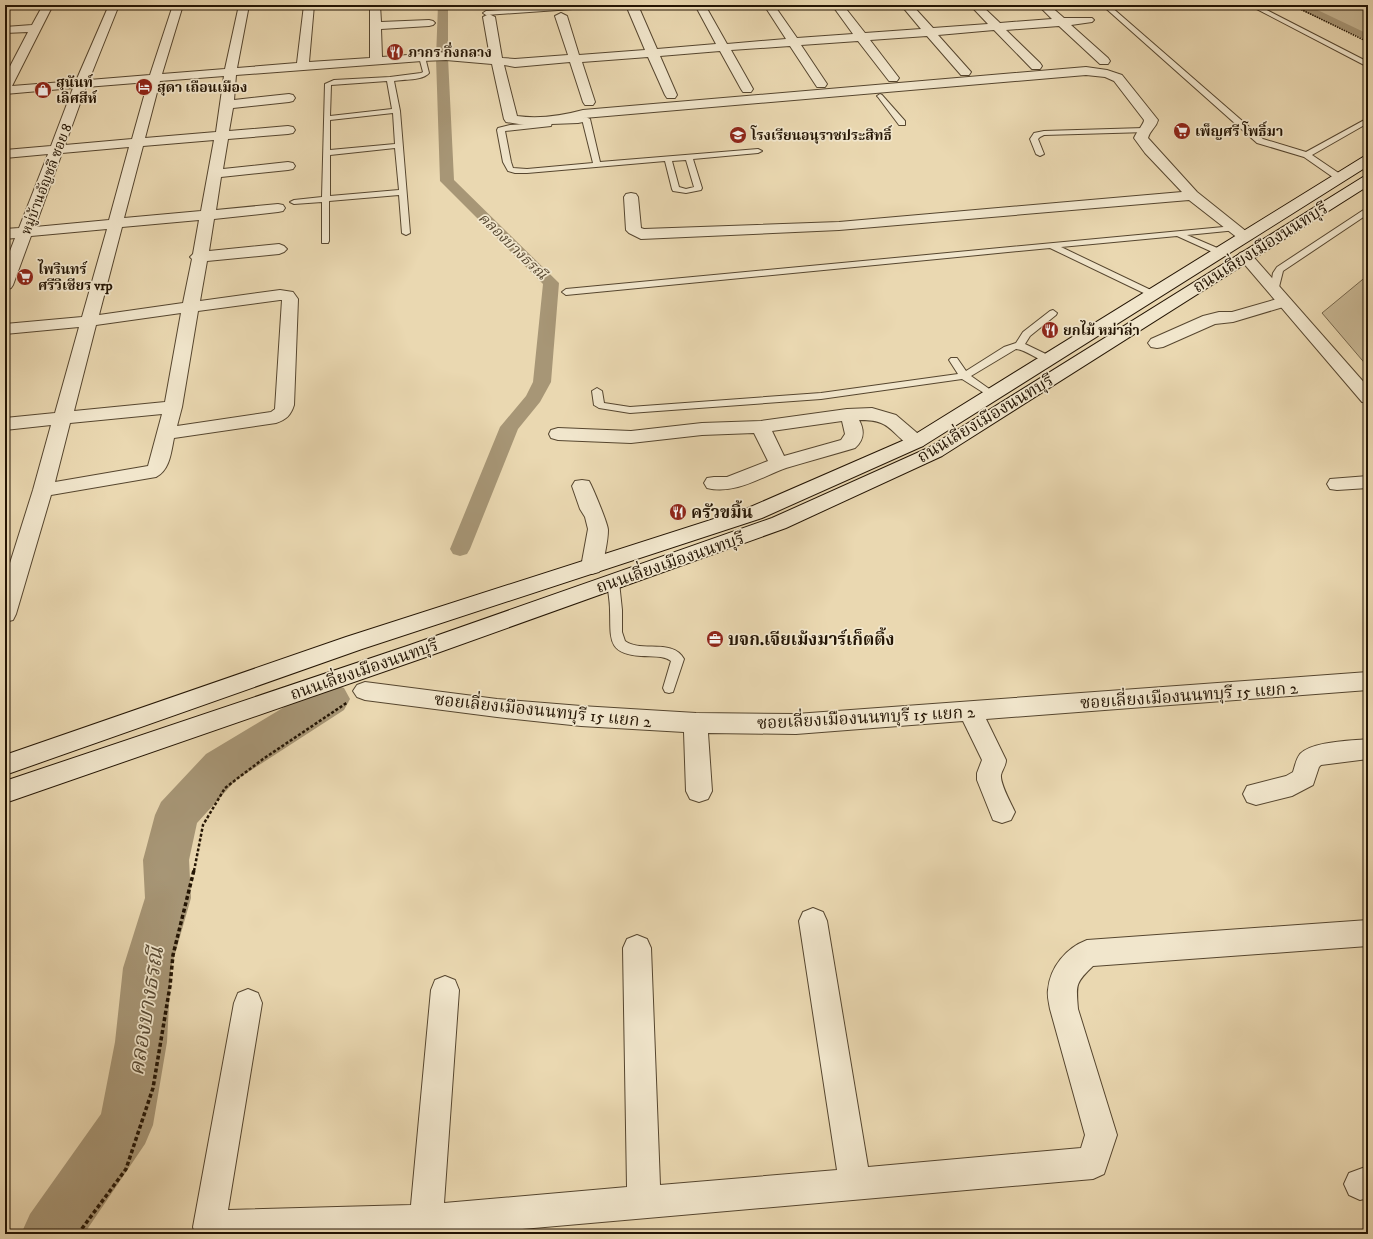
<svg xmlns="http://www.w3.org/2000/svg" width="1373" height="1239" font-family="'IM FELL DW Pica','Noto Serif Thai',serif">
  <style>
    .green { fill: #c8b794; stroke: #76664c }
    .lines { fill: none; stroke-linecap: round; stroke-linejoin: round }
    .canal { fill: #a79676; fill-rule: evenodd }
    .river { fill: #a79676; fill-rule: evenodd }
    .service-casing { stroke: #56462f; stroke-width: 2 }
    .minor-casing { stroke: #56462f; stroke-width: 2 }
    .tertiary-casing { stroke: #56462f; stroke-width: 2 }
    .secondary-casing { stroke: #241504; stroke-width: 2 }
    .path-far2 { stroke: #241504; stroke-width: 1.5; stroke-dasharray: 1.5 1; stroke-linecap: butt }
    .path-far1 { stroke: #241504; stroke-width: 2.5; stroke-dasharray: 3 2; stroke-linecap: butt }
    .path { stroke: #241504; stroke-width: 3.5; stroke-dasharray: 4 2.5; stroke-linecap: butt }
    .service { fill: #f1e6cc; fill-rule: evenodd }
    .minor { fill: #f1e6cc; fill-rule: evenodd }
    .tertiary { fill: #f1e6cc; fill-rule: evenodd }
    .secondary { fill: #f1e6cc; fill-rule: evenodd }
    .labels { text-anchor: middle; stroke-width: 3.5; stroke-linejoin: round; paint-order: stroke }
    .far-poi-label { font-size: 14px; font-weight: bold; fill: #241504; stroke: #f1e6cc; text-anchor: start }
    .far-street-label { font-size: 14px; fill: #241504; stroke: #f1e6cc }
    .far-water-label { font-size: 15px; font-style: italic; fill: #584932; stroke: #f1e6cc }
    .street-label { font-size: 17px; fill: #241504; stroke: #f1e6cc }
    .poi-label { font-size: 17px; font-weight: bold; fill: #241504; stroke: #f1e6cc; text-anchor: start }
    .near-water-label { font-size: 22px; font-style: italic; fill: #584932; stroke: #f1e6cc }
  </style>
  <rect width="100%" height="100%" fill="#ead8b1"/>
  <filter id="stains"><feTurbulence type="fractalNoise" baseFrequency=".005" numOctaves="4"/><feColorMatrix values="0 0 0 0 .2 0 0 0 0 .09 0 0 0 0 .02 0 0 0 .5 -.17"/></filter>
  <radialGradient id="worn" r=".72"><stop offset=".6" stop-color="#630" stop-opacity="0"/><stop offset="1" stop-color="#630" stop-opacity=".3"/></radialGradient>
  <path class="green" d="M 1304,5 L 1368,5 L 1368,36 Z
    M 1368,275 L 1368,367 L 1322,313 Z"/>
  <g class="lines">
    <path class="canal" d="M 438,5 L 448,5 L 448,58 L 454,180 L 559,283 L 551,382 L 540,402 L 518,429 L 470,549 L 467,554 L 460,556 L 453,554 L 450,549 L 500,427 L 526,396 L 533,382 L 543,284 L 440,181 L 436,58 Z
      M 1293,5 L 1307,5 L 1368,34 L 1368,41 L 1294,7 Z"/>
    <path class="river" d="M 330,683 L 344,688 L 350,699 L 344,710 L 236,780 L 197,823 L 189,860 L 191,898 L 171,968 L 167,1042 L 153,1125 L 145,1144 L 84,1234 L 21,1234 L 30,1214 L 101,1114 L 115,1042 L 123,968 L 145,898 L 143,860 L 155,815 L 161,802 L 206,754 L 316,688 Z"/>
    <g class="service-casing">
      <path id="service" d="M 575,5 L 604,5 L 601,7 L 486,15 L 483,13 L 486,11 Z
        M 1102,5 L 1109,5 L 1263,139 L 1306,152 L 1368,118 L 1368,123 L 1312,155 L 1343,176 L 1343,180 L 1337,180 L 1304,157 L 1257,143 Z
        M 1249,5 L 1257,5 L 1368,62 L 1368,67 Z
        M 422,55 L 425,57 L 429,73 C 422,81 404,79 394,81 L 400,111 L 410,233 L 406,235 L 402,233 L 399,195 L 329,201 L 329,241 L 328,243 L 322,243 L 322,202 L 294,204 L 290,202 L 294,200 L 322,197 L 325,84 L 334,80 L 390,77 L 421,73 L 423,72 L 419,57 ZM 387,81 L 392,109 L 330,116 L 331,85 ZM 393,113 L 395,144 L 330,150 L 330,120 ZM 395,148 L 399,190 L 330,196 L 330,155 Z
        M 880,94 L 882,95 L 905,121 L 905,125 L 899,125 L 878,97 L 877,96 Z
        M 546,117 L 552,117 L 553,119 L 551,126 L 505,131 L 511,162 L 513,168 L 527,169 L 593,163 L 582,119 L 586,117 L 590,119 L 600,162 L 758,149 L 762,151 L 758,153 L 693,159 L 702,188 L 701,190 L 686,193 L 673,191 L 672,189 L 665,161 L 527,173 L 515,173 L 508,171 L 503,162 L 497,130 L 498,128 L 510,125 L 544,123 ZM 686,160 L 694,187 L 686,189 L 679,187 L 672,161 Z
        M 1144,128 L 1148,130 L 1147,132 L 1044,135 L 1040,137 L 1038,139 L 1044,154 L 1040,156 L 1036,154 L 1030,139 L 1034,133 L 1044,131 Z
        M 1365,209 L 1368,209 L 1368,214 L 1283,271 L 1278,291 L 1277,293 L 1271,293 L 1270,291 L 1273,273 L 1277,267 Z
        M 1234,226 L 1237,226 L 1237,230 L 1187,235 L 1222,250 L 1223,252 L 1219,255 L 1177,236 L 1061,247 L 1155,292 L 1156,294 L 1152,297 L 1050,248 L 566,295 L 562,292 L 566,289 Z
        M 1053,310 L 1057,313 L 1056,315 L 1030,336 L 1025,344 L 1052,357 L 1054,359 L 1052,361 C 1041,364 1028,350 1016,349 L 971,376 L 995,393 L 997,395 L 992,398 L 962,379 L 821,399 L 630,413 L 599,408 L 594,405 L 592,391 L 597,388 L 602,391 L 604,403 L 630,407 L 821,393 L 958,374 L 949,360 L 951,358 L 957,358 L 966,371 L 1004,347 L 1016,343 L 1023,332 L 1050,311 Z
        M 613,578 L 617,579 L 619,582 L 622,610 L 622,632 L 625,641 C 641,653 673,638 684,659 L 673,692 L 669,693 L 665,692 L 663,688 L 671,661 C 663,655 651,657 641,656 C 606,654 611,637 610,610 C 610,601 608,591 607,582 L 609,579 Z"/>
    </g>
    <g class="minor-casing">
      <path id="minor" d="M 43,5 L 53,5 L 12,86 L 76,81 L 109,5 L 119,5 L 89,80 L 150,75 L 173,5 L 183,5 L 162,74 L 225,69 L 239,5 L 249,5 L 237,68 L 297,63 L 304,5 L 314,5 L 309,62 L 370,58 L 370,5 L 380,5 L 381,22 L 429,20 L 433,21 L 435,23 L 433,25 L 429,26 L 381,29 L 382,57 L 446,52 L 490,57 L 483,17 L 489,14 L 495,17 L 502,58 L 515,59 L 568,55 L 555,16 L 561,13 L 567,16 L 579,55 L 645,50 L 628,10 L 634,7 L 640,10 L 657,49 L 716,44 L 695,5 L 705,5 L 727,44 L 786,39 L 764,5 L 774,5 L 797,38 L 853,34 L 832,5 L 843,5 L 865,33 L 921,29 L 901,5 L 912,5 L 933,28 L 988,24 L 970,5 L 981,5 L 1000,23 L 1052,19 L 1038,5 L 1049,5 L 1064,18 L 1092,18 L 1094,20 L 1092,22 L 1071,25 L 1108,58 L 1110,61 L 1108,64 L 1100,64 L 1059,26 L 1006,30 L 1040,63 L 1042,66 L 1040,69 L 1032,69 L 994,30 L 938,35 L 971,72 L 969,75 L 961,75 L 927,36 L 870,40 L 899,78 L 897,81 L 889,81 L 858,41 L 801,45 L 827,84 L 825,87 L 817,87 L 790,46 L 731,50 L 753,89 L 751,92 L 743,92 L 741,89 L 720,51 L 660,56 L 677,95 L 675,98 L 667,98 L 665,95 L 648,57 L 582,62 L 595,102 L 593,105 L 585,105 L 583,102 L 570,62 L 515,67 L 504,65 L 517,116 C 539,119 561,116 583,110 L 1086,67 L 1107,70 L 1122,75 L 1158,120 C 1156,128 1150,130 1148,138 L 1197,192 L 1252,236 L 1249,239 L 1244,241 L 1239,239 L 1189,200 L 839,230 L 641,239 L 629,233 L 626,230 L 624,197 L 626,194 L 631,193 L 636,194 L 638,197 L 641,228 L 644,229 L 839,222 L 1182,192 L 1145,153 L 1134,138 C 1137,131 1144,124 1144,120 L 1114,81 L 1105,77 L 1086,75 L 584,118 L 583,122 L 578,123 L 525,125 L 506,122 L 504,119 L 492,64 L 446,60 L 422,61 L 236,75 L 234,100 L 289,94 L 293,95 L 295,98 L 293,101 L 289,102 L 233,108 L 229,131 L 288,126 L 293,127 L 295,130 L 293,133 L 288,134 L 228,139 L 223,169 L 288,162 L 293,163 L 295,166 L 293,169 L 288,170 L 221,177 L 216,210 L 278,204 L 283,205 L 285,208 L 283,211 L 278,212 L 214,219 L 209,251 L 279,244 L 284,246 L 287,249 L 284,252 L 279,254 L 207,261 L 200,301 L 280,290 L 293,292 L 298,299 L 294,405 C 291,415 286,420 276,423 L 174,438 C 171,452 170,470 156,477 L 51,495 L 16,614 L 13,620 L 5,622 L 5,579 L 33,490 L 51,425 L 5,430 L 5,418 L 55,413 L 79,327 L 5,334 L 5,324 L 82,317 L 107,229 L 31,236 L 13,285 L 11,288 L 5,290 L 5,264 L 15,238 L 5,239 L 5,229 L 19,228 L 48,154 L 5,158 L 5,150 L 51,146 L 73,88 L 5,94 L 5,76 L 28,32 L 5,33 L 5,27 L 32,25 ZM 224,76 L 216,132 L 145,138 L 160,81 ZM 148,82 L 132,139 L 65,145 L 86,87 ZM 214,140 L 201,211 L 124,218 L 143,146 ZM 129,147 L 109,220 L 35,227 L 62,153 ZM 199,220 L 193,254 L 190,257 L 192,259 L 183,303 L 99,315 L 122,227 ZM 280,300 L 282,300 L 275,409 L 271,412 L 177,426 L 182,407 L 198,311 ZM 181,313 L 165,402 L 74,411 L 96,325 ZM 162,414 L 148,466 L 55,482 L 70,423 Z
        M 1284,297 L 1290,299 L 1292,302 L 1290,305 L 1233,322 L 1215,324 L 1163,347 L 1157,348 L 1151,347 L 1148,343 L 1151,339 L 1203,316 L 1219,312 L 1232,312 Z
        M 872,408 L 896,415 L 923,438 L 925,442 L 923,446 C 904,451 897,429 881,423 C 874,420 867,420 859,420 C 865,431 864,440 855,448 C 832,455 809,461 786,468 C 761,477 735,495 707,488 L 704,483 L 707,478 L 714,477 L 727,477 L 768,461 L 754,433 L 702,435 L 631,443 L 558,440 L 551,438 L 549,434 L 551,430 L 558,428 L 631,431 L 702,423 L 761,421 L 847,409 ZM 842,421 L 845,434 L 841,440 L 784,456 L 772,431 Z
        M 1368,476 L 1368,488 L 1337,490 L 1330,489 L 1327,484 L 1330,479 Z
        M 582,480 L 589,481 C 593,488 608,524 608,530 C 608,542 604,555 603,567 L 599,572 L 592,574 L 585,572 L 581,567 L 588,529 L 585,517 L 580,509 L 572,486 L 575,481 Z
        M 1368,672 L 1368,690 L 986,719 L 1006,760 C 1006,766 1002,770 1001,775 C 1000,784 1011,803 1015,812 L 1011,820 L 1002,823 L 993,820 L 977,780 L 977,773 L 982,760 L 963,721 L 796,734 L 708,733 L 712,791 L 708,799 L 699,802 L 690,799 L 686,791 L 684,732 L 581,726 L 497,717 L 365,700 L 357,697 L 353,691 L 357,685 L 365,682 L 497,699 L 581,706 L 696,713 L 796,714 Z
        M 1368,739 L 1368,759 L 1321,765 L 1319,767 L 1313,785 L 1292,796 L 1256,805 L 1247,802 L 1243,794 L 1247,786 L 1286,776 L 1293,772 C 1295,766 1296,759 1300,754 C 1312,741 1351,741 1368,739 Z
        M 813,908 L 823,912 L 827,921 L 868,1167 L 1081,1148 L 1085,1135 L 1050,1009 C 1049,1003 1047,996 1048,990 C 1050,967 1066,948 1087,940 L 1368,920 L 1368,946 L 1093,966 C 1075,983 1076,985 1078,1009 L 1117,1135 L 1104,1174 L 1093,1179 L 465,1234 L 195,1234 L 193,1227 L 234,1003 L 238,993 L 248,989 L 258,993 L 262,1003 L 228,1210 L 411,1205 L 431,990 L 435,980 L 445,976 L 455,980 L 459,990 L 444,1203 L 627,1187 L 623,948 L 627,939 L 637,935 L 647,939 L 651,948 L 660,1185 L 837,1170 L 799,921 L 803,912 Z
        M 1368,1166 L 1368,1198 L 1360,1200 L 1349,1195 L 1344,1184 L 1349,1173 Z"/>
    </g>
    <g class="tertiary-casing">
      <path id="tertiary" d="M 1245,251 L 1250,253 L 1368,387 L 1368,403 L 1362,402 L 1240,259 L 1237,256 L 1240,253 Z"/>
    </g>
    <g class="secondary-casing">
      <path id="secondary" d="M 1368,156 L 1368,166 L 923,446 L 762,518 L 362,649 L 5,775 L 5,755 L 346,637 L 748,508 L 909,438 L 1363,157 Z
        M 1368,176 L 1368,186 L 942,456 L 786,528 L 426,657 L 5,803 L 5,781 L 410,645 L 772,518 L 928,448 L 1363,177 Z"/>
    </g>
    <path class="path-far2" d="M 1292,5 L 1368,42"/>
    <path class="path-far1" d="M 194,871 L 203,825 L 225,788 L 263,759 L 348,702"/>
    <path class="path" d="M 78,1234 L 126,1169 L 153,1088 L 170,986 L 173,955 L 194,870"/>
    <use href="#service" class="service"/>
    <use href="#minor" class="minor"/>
    <use href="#tertiary" class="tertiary"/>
    <use href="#secondary" class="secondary"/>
  </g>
  <defs>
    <g id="restaurant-disc" transform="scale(0.9)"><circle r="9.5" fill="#8f2418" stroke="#f1e6cc"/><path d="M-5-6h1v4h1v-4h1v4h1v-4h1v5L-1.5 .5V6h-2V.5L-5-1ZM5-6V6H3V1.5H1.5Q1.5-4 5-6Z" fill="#fff"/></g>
    <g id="hotel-disc" transform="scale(0.9)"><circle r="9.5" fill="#8f2418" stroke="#f1e6cc"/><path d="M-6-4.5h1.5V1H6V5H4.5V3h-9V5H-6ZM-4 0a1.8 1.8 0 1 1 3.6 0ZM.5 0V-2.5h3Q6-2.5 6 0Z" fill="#fff"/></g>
    <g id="shop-disc" transform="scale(0.9)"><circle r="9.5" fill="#8f2418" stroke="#f1e6cc"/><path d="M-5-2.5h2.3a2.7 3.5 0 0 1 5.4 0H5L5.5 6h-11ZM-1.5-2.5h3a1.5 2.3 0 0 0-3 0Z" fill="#fff"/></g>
    <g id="supermarket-disc" transform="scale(0.9)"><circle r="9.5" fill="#8f2418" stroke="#f1e6cc"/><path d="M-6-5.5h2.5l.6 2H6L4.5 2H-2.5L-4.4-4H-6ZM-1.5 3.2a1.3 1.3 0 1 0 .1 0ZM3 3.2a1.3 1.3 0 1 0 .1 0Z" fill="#fff"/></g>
    <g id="school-disc" transform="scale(0.9)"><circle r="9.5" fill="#8f2418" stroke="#f1e6cc"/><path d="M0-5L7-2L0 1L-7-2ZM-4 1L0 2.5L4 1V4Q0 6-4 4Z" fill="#fff"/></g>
    <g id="office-disc" transform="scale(0.9)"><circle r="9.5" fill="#8f2418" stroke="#f1e6cc"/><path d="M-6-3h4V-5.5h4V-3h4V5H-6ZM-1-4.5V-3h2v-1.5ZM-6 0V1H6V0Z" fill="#fff"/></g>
  </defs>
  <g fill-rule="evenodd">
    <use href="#restaurant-disc" x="395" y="52"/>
    <use href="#hotel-disc" x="144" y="87"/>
    <use href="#shop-disc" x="43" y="90"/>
    <use href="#supermarket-disc" x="1182" y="131"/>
    <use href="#school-disc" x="738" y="135"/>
    <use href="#supermarket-disc" x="25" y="277"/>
    <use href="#restaurant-disc" x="1050" y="330"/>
    <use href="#restaurant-disc" x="678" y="512"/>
    <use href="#office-disc" x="715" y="639"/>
  </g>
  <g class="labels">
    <g class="far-poi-label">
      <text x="408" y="57">ภากร กึ่งกลาง</text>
      <text x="56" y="87">สุนันท์<tspan x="56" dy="16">เลิศสีห์</tspan></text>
      <text x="157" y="92">สุดา เถือนเมือง</text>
      <text x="1195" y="136">เพ็ญศรี โพธิ์มา</text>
      <text x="751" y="140">โรงเรียนอนุราชประสิทธิ์</text>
      <text x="38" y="274">ไพรินทร์<tspan x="38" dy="16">ศรีวิเชียร vrp</tspan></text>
      <text x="1063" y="335">ยกไม้ หม่าล่า</text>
    </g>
    <g class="far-street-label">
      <text transform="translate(46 179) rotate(-69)" y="5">หมู่บ้านอัญชลี ซอย 8</text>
    </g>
    <g class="far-water-label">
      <text transform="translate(513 246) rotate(44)" y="5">คลองบางธรณี</text>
    </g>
    <g class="street-label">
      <text transform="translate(1260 247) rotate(-32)" y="6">ถนนเลี่ยงเมืองนนทบุรี</text>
      <text transform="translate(985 418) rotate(-31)" y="6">ถนนเลี่ยงเมืองนนทบุรี</text>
      <text transform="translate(670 562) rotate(-19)" y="6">ถนนเลี่ยงเมืองนนทบุรี</text>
      <text transform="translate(364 669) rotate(-19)" y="6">ถนนเลี่ยงเมืองนนทบุรี</text>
      <text transform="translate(1189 695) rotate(-4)" y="6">ซอยเลี่ยงเมืองนนทบุรี 15 แยก 2</text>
      <text transform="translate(543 710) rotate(6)" y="6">ซอยเลี่ยงเมืองนนทบุรี 15 แยก 2</text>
      <text transform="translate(866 717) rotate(-3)" y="6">ซอยเลี่ยงเมืองนนทบุรี 15 แยก 2</text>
    </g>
    <g class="poi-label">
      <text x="691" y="518">ครัวขมิ้น</text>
      <text x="728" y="645">บจก.เจียเม้งมาร์เก็ตติ้ง</text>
    </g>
    <g class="near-water-label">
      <text transform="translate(145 1011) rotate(-81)" y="8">คลองบางธรณี</text>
    </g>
  </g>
  <rect width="1373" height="1239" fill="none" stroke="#ead8b1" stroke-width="20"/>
  <rect x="6" y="6" width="1361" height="1227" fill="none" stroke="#241504" stroke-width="2"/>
  <rect x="10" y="10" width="1353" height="1219" fill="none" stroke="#241504"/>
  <rect width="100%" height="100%" filter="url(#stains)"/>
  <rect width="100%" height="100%" fill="url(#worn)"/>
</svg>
